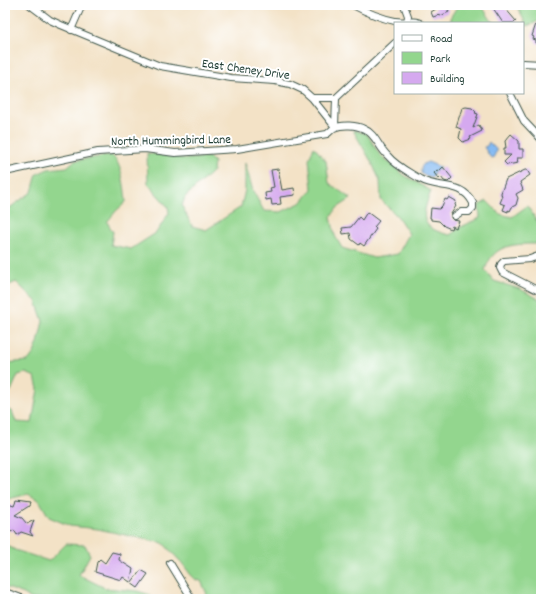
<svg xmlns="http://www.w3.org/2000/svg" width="546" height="604" font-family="Dekko,sans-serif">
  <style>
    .green { fill: #93d68e; stroke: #598a61 }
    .water { fill: #84baf3; stroke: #527c94 }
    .building { fill: #d5a9ef }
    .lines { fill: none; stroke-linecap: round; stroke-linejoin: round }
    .minor-casing { stroke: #3f564a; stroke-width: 8 }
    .minor { stroke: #fff; stroke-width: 6 }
    .labels { text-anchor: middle; stroke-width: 4; stroke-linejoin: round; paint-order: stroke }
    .street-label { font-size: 13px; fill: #1f3d34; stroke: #fff }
  </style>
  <rect width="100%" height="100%" fill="#fff"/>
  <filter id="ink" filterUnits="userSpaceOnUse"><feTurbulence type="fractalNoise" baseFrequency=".025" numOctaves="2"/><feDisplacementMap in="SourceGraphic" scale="8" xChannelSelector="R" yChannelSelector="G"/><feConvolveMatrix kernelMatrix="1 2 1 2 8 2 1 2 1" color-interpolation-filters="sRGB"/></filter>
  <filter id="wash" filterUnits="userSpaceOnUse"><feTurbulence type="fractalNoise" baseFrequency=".012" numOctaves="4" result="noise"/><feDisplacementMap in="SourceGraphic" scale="16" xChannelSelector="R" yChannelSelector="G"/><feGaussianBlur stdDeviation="0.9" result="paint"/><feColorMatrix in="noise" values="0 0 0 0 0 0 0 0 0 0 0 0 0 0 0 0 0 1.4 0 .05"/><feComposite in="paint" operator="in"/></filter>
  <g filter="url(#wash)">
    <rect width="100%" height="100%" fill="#f3e2c6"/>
    <path class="green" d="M 458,5 L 487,5 L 483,8 L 493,23 L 452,23 L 450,18 Z
      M 516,5 L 541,5 L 541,20 L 527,26 Z
      M 353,130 L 367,134 L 380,155 L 404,175 L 431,191 C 421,217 419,228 450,235 L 461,227 L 480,218 L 479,205 L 487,201 L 500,214 L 512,217 L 527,206 C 532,213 543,228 541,236 C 540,239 537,242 535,244 C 512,244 493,245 485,270 L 494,281 L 520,289 L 541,300 L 541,599 L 202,599 L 207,594 L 201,581 L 196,580 L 191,575 L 182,563 L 163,543 L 98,529 L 70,526 L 49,517 L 39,500 L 28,494 L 5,500 L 5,409 L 12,411 L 16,422 L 32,423 L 38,389 L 35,377 L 26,373 L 18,375 L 11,391 L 5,391 L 5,363 L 28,361 L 34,353 L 38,343 L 43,321 L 36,301 L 16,282 L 5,287 L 5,211 L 32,192 L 37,174 L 48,169 L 67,167 L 74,161 L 111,155 C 122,162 125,189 126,202 L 116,211 L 107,222 L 113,232 L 111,245 L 131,249 L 156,233 L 169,213 L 168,207 L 148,184 L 147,153 L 187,159 L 209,157 L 214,162 L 213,171 L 185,197 L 182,206 L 192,226 L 206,230 L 241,207 L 245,190 L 245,163 L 253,191 L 264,211 L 281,212 L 302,202 L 312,189 L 309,159 L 314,147 L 326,161 L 329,183 L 351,199 L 337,208 L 331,217 L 335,236 L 342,248 L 374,258 L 398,254 L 409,234 L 398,217 L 381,200 L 380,181 L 372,163 Z
      M 5,544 L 15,550 L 49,561 L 66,544 L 85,545 L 90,555 L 79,575 L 105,588 L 137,591 L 151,595 L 148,599 L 31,599 L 24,594 L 5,587 Z"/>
    <path class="water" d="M 489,142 L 496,149 L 496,152 L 493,158 L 490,157 L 484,147 L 487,146 Z
      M 428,162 L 440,167 L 439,169 L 433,172 L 434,176 L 431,178 L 425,176 L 421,173 C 421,168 421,164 428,162 Z"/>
    <g id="blocks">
      <path class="building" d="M 435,5 L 446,5 L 449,12 L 440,16 L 439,15 L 433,17 L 431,12 L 436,9 Z
        M 497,5 L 500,5 L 502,8 L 504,7 L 516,21 L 514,23 L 503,23 L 493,8 Z
        M 536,24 L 541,25 L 541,44 L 536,43 L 536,40 L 533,39 L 534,37 L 532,36 Z
        M 466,107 L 472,108 L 476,112 L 475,113 L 478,114 L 473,128 L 479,125 L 482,131 L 470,137 L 471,139 L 463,142 L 459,138 L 461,129 L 456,127 L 462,108 Z
        M 511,134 L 519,141 L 519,149 L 523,149 L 523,158 L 517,158 L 518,163 L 507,165 L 504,162 L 511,155 L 504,155 L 504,148 L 506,148 L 505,141 Z
        M 443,167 L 452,178 L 448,182 L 444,181 L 441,177 L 439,179 L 434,173 L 437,170 L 439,171 Z
        M 278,169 L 282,190 L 294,188 L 295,195 L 280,197 L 281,204 L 272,205 L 271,199 L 266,200 L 265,193 L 271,192 L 270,188 L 274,187 L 271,170 Z
        M 525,170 L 527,170 L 530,175 L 520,182 L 523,190 L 516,194 L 518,198 L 516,205 L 512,207 L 510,211 L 508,210 L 508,212 L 503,210 L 505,205 L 500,203 L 502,198 L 501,193 L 506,179 Z
        M 449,197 L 456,201 L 455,205 L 456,206 L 451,214 L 451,218 L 453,220 L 459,221 L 456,228 L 452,226 L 451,229 L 444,226 L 439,221 L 431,220 L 431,218 L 430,218 L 431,208 L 439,209 L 442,206 L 445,199 L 447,200 Z
        M 367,212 L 379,221 L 374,227 L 376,229 L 364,246 L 360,243 L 359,245 L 351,239 L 350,233 L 343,234 L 342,228 L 351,227 L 359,217 L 362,220 Z
        M 16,501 L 30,503 L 29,506 L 15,515 L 22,518 L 27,524 L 34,520 L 30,532 L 33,536 L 21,532 L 17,535 L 14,530 L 11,532 L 9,529 L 5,528 L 5,510 L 8,504 L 14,506 Z
        M 112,552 L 120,554 L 119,560 L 133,569 L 130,582 L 123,577 L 121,580 L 95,572 L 97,562 L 100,559 L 105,563 Z
        M 141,570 L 148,574 L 138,588 L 131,583 Z"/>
    </g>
  </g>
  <g filter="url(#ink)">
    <use href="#blocks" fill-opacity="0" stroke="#3f564a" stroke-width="1"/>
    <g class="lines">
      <g class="minor-casing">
        <path id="minor" d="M 30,5 L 50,20 L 61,25 L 160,66 L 231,78 L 275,81 L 290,84 L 303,90 L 312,98 L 335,127
          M 353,5 C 366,12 380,18 395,21 C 404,23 412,19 420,23
          M 404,5 L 408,16 L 407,23
          M 71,30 L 82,5
          M 523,63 L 541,64
          M 510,93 L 524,121 L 541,139
          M 312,98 L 336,98
          M 335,127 L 336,98 L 395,43
          M 5,172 L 98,152 L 145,149 L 175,153 L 237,149 L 327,134 C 330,132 332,129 334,128 C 342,124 357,125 364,129 C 375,133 379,148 388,156 C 396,166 409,172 420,179 C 439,190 461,180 473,203 L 473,208 L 469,212 L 461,212 L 455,216
          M 541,255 L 530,259 L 504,261 L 501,264 L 500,268 L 502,272 L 541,292
          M 170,563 L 192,599
          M 5,592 L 24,599"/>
      </g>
      <use href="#minor" class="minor"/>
    </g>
  </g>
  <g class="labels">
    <g class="street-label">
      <text transform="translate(246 68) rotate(8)" y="5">East Cheney Drive</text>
      <text transform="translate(171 139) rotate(-1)" y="5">North Hummingbird Lane</text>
    </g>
  </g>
  <rect width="546" height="604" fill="none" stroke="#fff" stroke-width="20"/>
  <rect x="394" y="22" width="130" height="72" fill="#ffffff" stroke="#a5b1ae"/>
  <rect x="402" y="35" width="20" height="6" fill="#ffffff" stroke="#a5b1ae"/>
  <text x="430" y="42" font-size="12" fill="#1f3d34">Road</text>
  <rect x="402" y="52" width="20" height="12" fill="#93d68e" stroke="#a5b1ae"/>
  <text x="430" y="62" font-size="12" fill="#1f3d34">Park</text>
  <rect x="402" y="72" width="20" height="12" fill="#d5a9ef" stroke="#a5b1ae"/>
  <text x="430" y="82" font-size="12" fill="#1f3d34">Building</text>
</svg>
